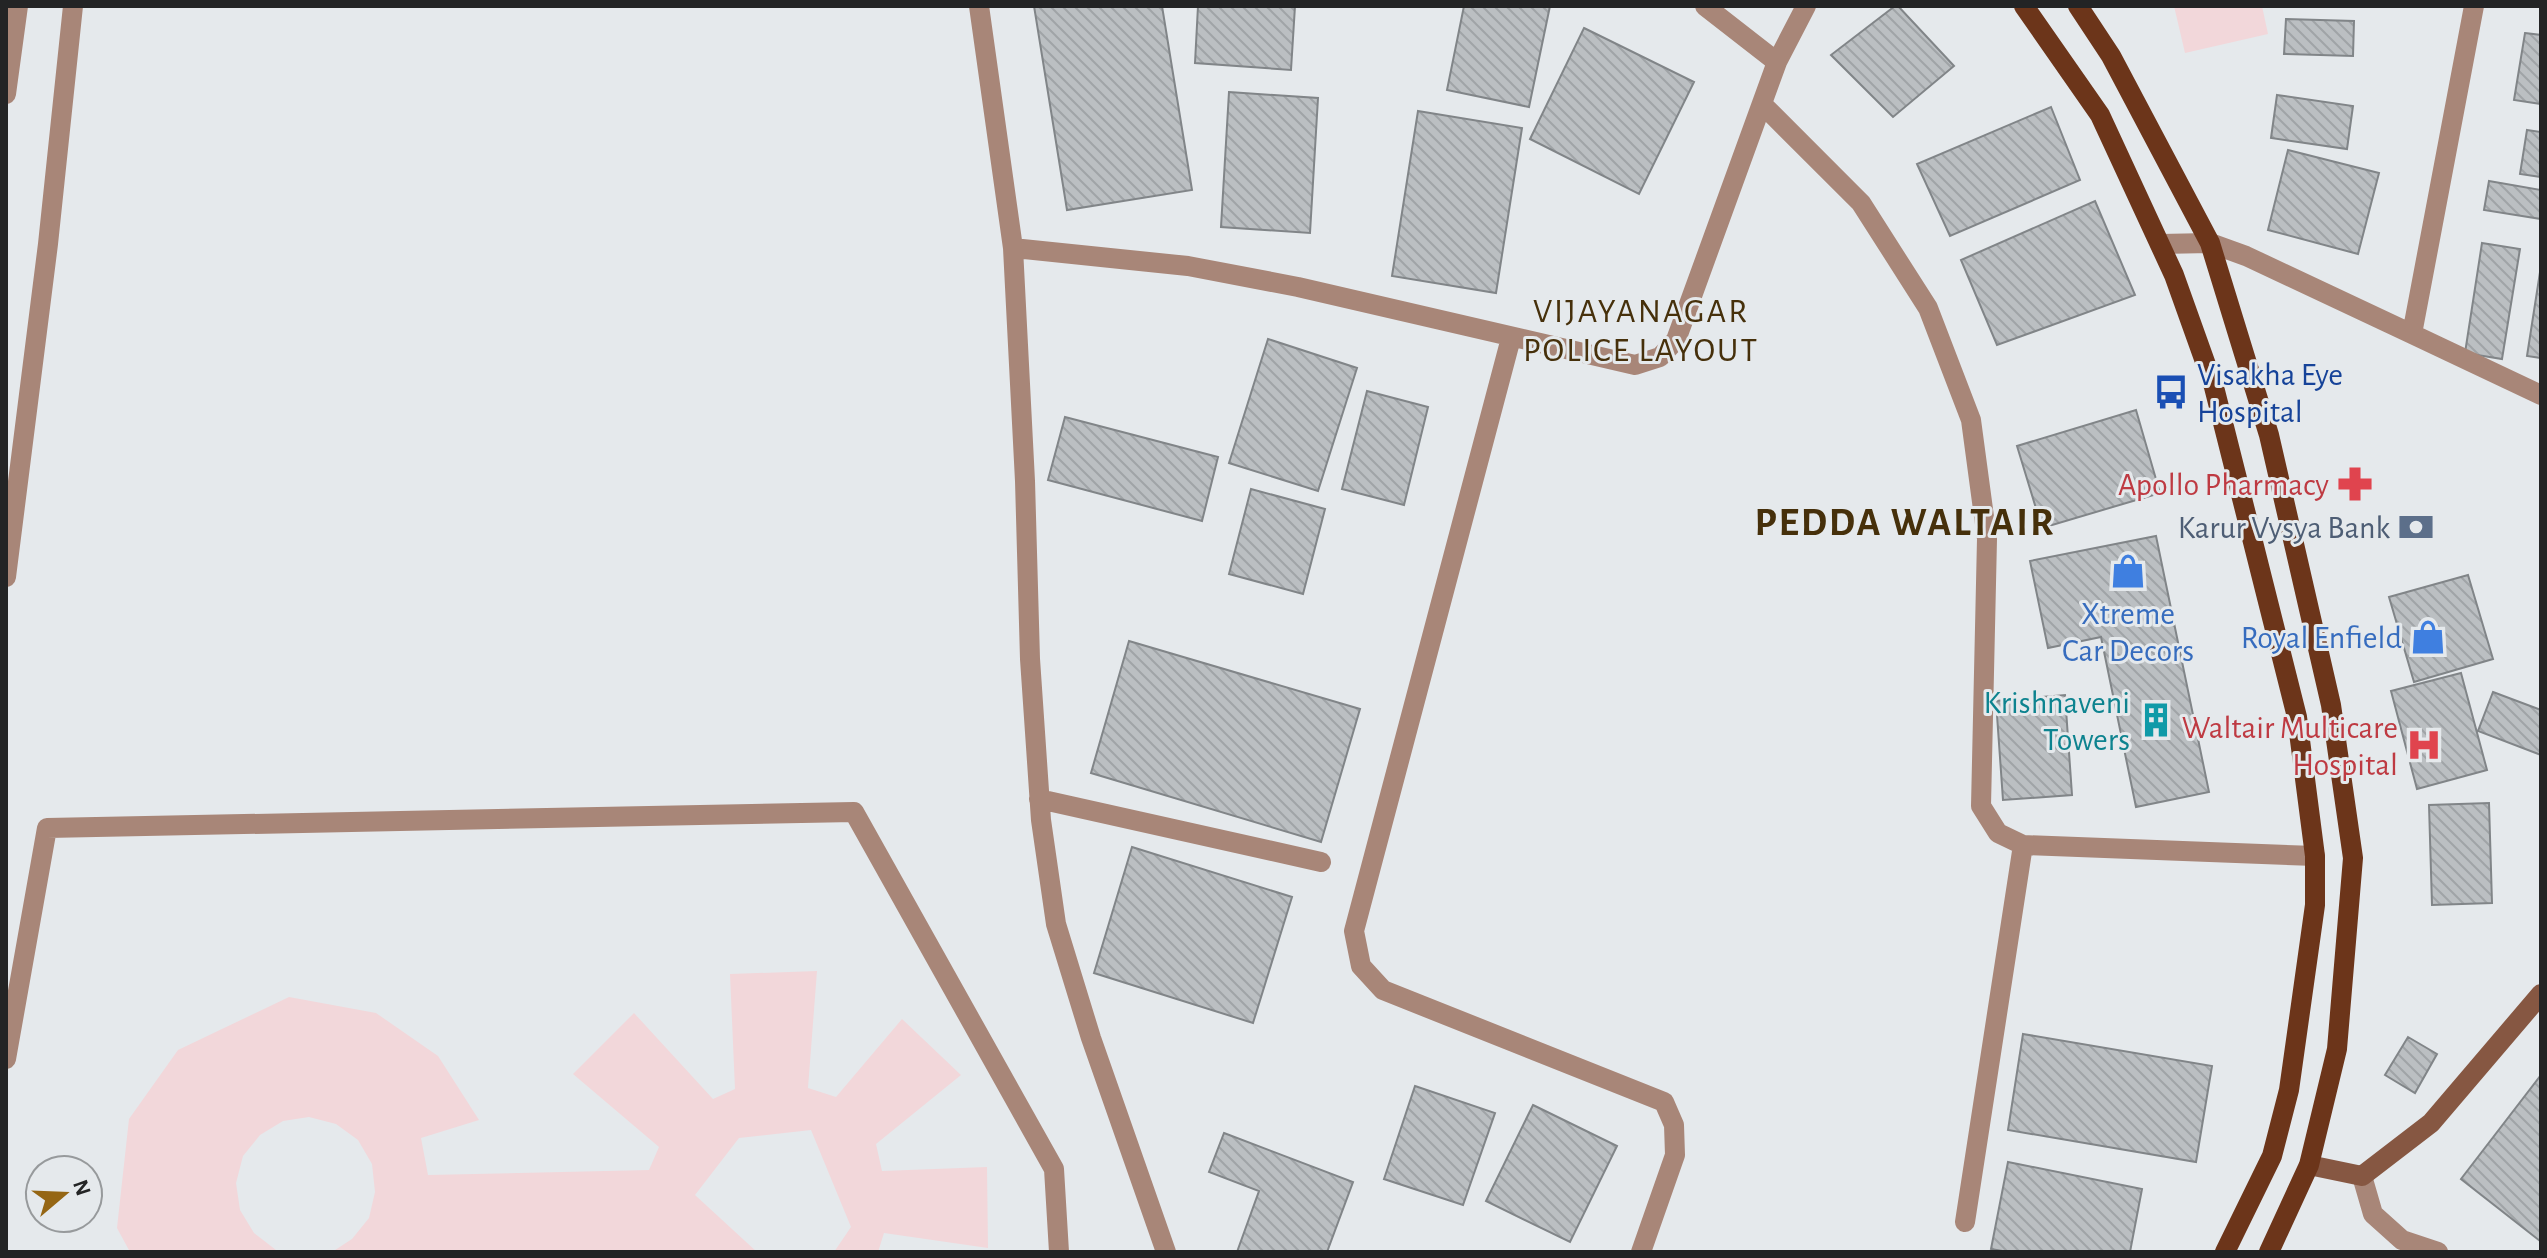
<svg xmlns="http://www.w3.org/2000/svg" width="2547" height="1258" font-family="'Alegreya Sans',sans-serif">
  <style>
    .medical { fill: #f2d7da }
    .building { fill: url(#building-back-hatch); stroke: #818588; stroke-width: 2 }
    .lines { fill: none; stroke-linecap: round; stroke-linejoin: round }
    .service { stroke: #a88678; stroke-width: 20 }
    .minor { stroke: #a88678; stroke-width: 20 }
    .tertiary { stroke: #a88678; stroke-width: 20 }
    .secondary { stroke: #865742; stroke-width: 20 }
    .primary { stroke: #6c351a; stroke-width: 20 }
    .labels { text-anchor: middle; stroke-width: 6; stroke-linejoin: round; paint-order: stroke }
    .transit-label { font-size: 32px; fill: #164399; stroke: #e5e9ec; text-anchor: start }
    .health-label { font-size: 32px; fill: #be3a42; stroke: #e5e9ec; text-anchor: end }
    .service-label { font-size: 32px; fill: #4e5e75; stroke: #e5e9ec; text-anchor: end }
    .shop-label { font-size: 32px; fill: #366cbe; stroke: #e5e9ec }
    .culture-label { font-size: 32px; fill: #0d838f; stroke: #e5e9ec; text-anchor: end }
    .neighbourhood-label { font-size: 34px; letter-spacing: 2px; fill: #46300b; stroke: #e5e9ec }
    .district-label { font-size: 40px; font-weight: bold; letter-spacing: 2px; fill: #46300b; stroke: #e5e9ec }
  </style>
  <defs>
    <pattern id="building-back-hatch" width="6" height="6" patternUnits="userSpaceOnUse" patternTransform="scale(2)"><rect width="6" height="6" fill="#bbbfc2"/><path d="M-1 5l2 2M0 0l6 6M5-1l2 2" fill="none" stroke="#a0a4a7"/></pattern>
  </defs>
  <rect width="100%" height="100%" fill="#e5e9ec"/>
  <path class="medical" d="M 2174,6 L 2262,6 L 2268,34 L 2185,53 Z
    M 817,971 L 808,1088 L 836,1097 L 902,1019 L 961,1075 L 876,1144 L 882,1171 L 987,1167 L 988,1248 L 884,1233 L 878,1252 L 834,1252 L 851,1227 L 811,1130 L 739,1138 L 695,1195 L 757,1252 L 332,1252 L 352,1239 L 369,1218 L 375,1192 L 372,1164 L 358,1140 L 336,1124 L 309,1117 L 283,1121 L 260,1135 L 243,1156 L 236,1183 L 240,1210 L 254,1233 L 276,1250 L 284,1252 L 130,1252 L 117,1228 L 129,1119 L 178,1050 L 289,997 L 376,1013 L 438,1056 L 479,1120 L 421,1138 L 428,1175 L 649,1170 L 659,1147 L 573,1074 L 634,1013 L 713,1099 L 735,1089 L 730,974 Z"/>
  <path class="building" d="M 1034,6 L 1162,6 L 1192,190 L 1067,210 Z
    M 1198,6 L 1295,6 L 1291,70 L 1195,63 Z
    M 1464,6 L 1550,6 L 1529,107 L 1447,90 Z
    M 1895,6 L 1898,6 L 1954,66 L 1893,117 L 1831,55 Z
    M 2286,19 L 2354,21 L 2353,56 L 2284,54 Z
    M 1584,28 L 1694,82 L 1639,194 L 1530,139 Z
    M 2525,33 L 2541,35 L 2541,104 L 2514,100 Z
    M 1229,92 L 1318,98 L 1310,233 L 1221,227 Z
    M 2277,95 L 2353,106 L 2347,149 L 2271,138 Z
    M 2051,107 L 2080,180 L 1950,236 L 1917,164 Z
    M 1418,111 L 1522,128 L 1496,293 L 1392,276 Z
    M 2527,130 L 2541,132 L 2541,177 L 2520,174 Z
    M 2288,150 L 2379,173 L 2358,254 L 2268,230 Z
    M 2489,181 L 2541,190 L 2541,219 L 2484,210 Z
    M 2095,201 L 2135,295 L 1997,345 L 1961,260 Z
    M 2482,243 L 2520,249 L 2502,359 L 2465,353 Z
    M 2540,272 L 2541,273 L 2541,358 L 2527,356 Z
    M 1268,339 L 1357,368 L 1318,491 L 1229,463 Z
    M 1367,391 L 1428,407 L 1404,505 L 1342,489 Z
    M 2136,410 L 2160,493 L 2042,528 L 2017,446 Z
    M 1065,417 L 1218,457 L 1202,521 L 1048,480 Z
    M 1251,489 L 1325,509 L 1303,594 L 1229,574 Z
    M 2156,536 L 2209,792 L 2136,807 L 2101,637 L 2048,648 L 2030,561 Z
    M 2468,575 L 2493,659 L 2414,682 L 2389,597 Z
    M 1129,641 L 1360,709 L 1321,842 L 1091,773 Z
    M 2461,673 L 2487,770 L 2417,789 L 2391,691 Z
    M 2493,692 L 2541,710 L 2541,755 L 2478,731 Z
    M 2065,695 L 2072,795 L 2003,800 L 1996,701 Z
    M 2489,803 L 2492,903 L 2432,905 L 2429,805 Z
    M 1132,847 L 1292,897 L 1253,1023 L 1094,973 Z
    M 2023,1034 L 2212,1066 L 2196,1162 L 2008,1130 Z
    M 2408,1037 L 2437,1054 L 2415,1093 L 2385,1075 Z
    M 2541,1075 L 2541,1240 L 2540,1241 L 2461,1179 Z
    M 1415,1086 L 1495,1113 L 1463,1205 L 1384,1179 Z
    M 1533,1105 L 1617,1146 L 1570,1242 L 1486,1201 Z
    M 1224,1133 L 1353,1182 L 1327,1252 L 1237,1252 L 1259,1191 L 1209,1172 Z
    M 2008,1162 L 2142,1189 L 2130,1252 L 2008,1252 L 1991,1249 Z"/>
  <g class="lines">
    <path class="service" d="M 2362,1176 L 2373,1214 L 2402,1240 L 2438,1252"/>
    <path class="minor" d="M 979,6 L 1013,248 L 1025,481 L 1030,659 L 1041,820 L 1056,924 L 1091,1038 L 1166,1252
      M 1705,6 L 1777,62
      M 1763,105 L 1861,203 L 1928,308 L 1971,420 L 1987,539 L 1981,806 L 1998,833 L 2023,845 L 2315,856
      M 2160,244 L 2210,243 L 2246,256 L 2412,334 L 2474,6
      M 1013,248 L 1188,266 L 1298,287 L 1635,365 L 1660,357 L 1676,340 L 1777,62 L 1806,6
      M 2412,334 L 2541,395
      M 1511,338 L 1354,931 L 1361,966 L 1383,990 L 1664,1102 L 1674,1125 L 1675,1155 L 1641,1252
      M 1039,799 L 1321,862
      M 6,1059 L 47,828 L 854,812 L 1054,1169 L 1059,1252
      M 1965,1222 L 2023,845"/>
    <path class="tertiary" d="M 6,94 L 18,6
      M 6,577 L 48,244 L 73,6"/>
    <path class="secondary" d="M 2309,1165 L 2362,1176 L 2431,1123 L 2541,994"/>
    <path class="primary" d="M 2024,6 L 2100,115 L 2174,275 L 2214,387 L 2297,717 L 2315,856 L 2315,905 L 2289,1090 L 2272,1156 L 2225,1252
      M 2078,6 L 2111,56 L 2210,243 L 2269,435 L 2331,705 L 2353,858 L 2337,1049 L 2309,1165 L 2269,1252"/>
  </g>
  <defs>
    <g id="bus-bare" transform="scale(2.76)"><path d="M-5-6H5V4H4V6H2V4H-2V6H-4V4H-5ZM-3.5-4V0h7V-4ZM-3.5 1.2v1.5H-2V1.2ZM2 1.2v1.5H3.5V1.2Z" fill="#1a4fb4" stroke="#e5e9ec" stroke-width="2.5" paint-order="stroke"/></g>
    <g id="pharmacy-bare" transform="scale(2.76)"><path d="M-2-6h4v4h4v4h-4v4h-4v-4h-4v-4h4Z" fill="#e0444e" stroke="#e5e9ec" stroke-width="2.5" paint-order="stroke"/></g>
    <g id="bank-bare" transform="scale(2.76)"><path d="M-6-4H6V4H-6ZM0-2.3a2.3 2.3 0 1 0 0 4.6a2.3 2.3 0 1 0 0-4.6Z" fill="#5c6f8a" stroke="#e5e9ec" stroke-width="2.5" paint-order="stroke"/></g>
    <g id="shop-bare" transform="scale(2.76)"><path d="M-5-2.5h2.3a2.7 3.5 0 0 1 5.4 0H5L5.5 6h-11ZM-1.5-2.5h3a1.5 2.3 0 0 0-3 0Z" fill="#3f7fe0" stroke="#e5e9ec" stroke-width="2.5" paint-order="stroke"/></g>
    <g id="building-bare" transform="scale(2.76)"><path d="M-4-6H4V6H1V3H-1V6H-4ZM-2.5-4.3h1.7v1.8h-1.7ZM.8-4.3h1.7v1.8H.8ZM-2.5-1h1.7V.8h-1.7ZM.8-1h1.7V.8H.8Z" fill="#0f9aa8" stroke="#e5e9ec" stroke-width="2.5" paint-order="stroke"/></g>
    <g id="hospital-bare" transform="scale(2.76)"><path d="M-5-5h3v3.5h4V-5h3V5h-3V1.5h-4V5h-3Z" fill="#e0444e" stroke="#e5e9ec" stroke-width="2.5" paint-order="stroke"/></g>
  </defs>
  <g fill-rule="evenodd">
    <use href="#bus-bare" x="2171" y="392"/>
    <use href="#pharmacy-bare" x="2355" y="484"/>
    <use href="#bank-bare" x="2416" y="527"/>
    <use href="#shop-bare" x="2128" y="571"/>
    <use href="#shop-bare" x="2428" y="637"/>
    <use href="#building-bare" x="2156" y="720"/>
    <use href="#hospital-bare" x="2424" y="745"/>
  </g>
  <g class="labels">
    <g class="transit-label">
      <text x="2197" y="385">Visakha Eye<tspan x="2197" dy="37">Hospital</tspan></text>
    </g>
    <g class="health-label">
      <text x="2329" y="495">Apollo Pharmacy</text>
      <text x="2398" y="738">Waltair Multicare<tspan x="2398" dy="37">Hospital</tspan></text>
    </g>
    <g class="service-label">
      <text x="2390" y="538">Karur Vysya Bank</text>
    </g>
    <g class="shop-label">
      <text x="2128" y="624">Xtreme<tspan x="2128" dy="37">Car Decors</tspan></text>
      <text x="2402" y="648" text-anchor="end">Royal Enfield</text>
    </g>
    <g class="culture-label">
      <text x="2130" y="713">Krishnaveni<tspan x="2130" dy="37">Towers</tspan></text>
    </g>
    <g class="neighbourhood-label">
      <text x="1641" y="322">VIJAYANAGAR<tspan x="1641" dy="39">POLICE LAYOUT</tspan></text>
    </g>
    <g class="district-label">
      <text x="1905" y="535">PEDDA WALTAIR</text>
    </g>
  </g>
  <rect width="2547" height="1258" fill="none" stroke="#232425" stroke-width="16"/>
  <g transform="translate(64 1194) rotate(71)"><circle r="38" fill="#e5e9ec" stroke="#979a9c" stroke-width="2"/>
  <path d="M0-6L14 30L0 20L-14 30Z" fill="#956614"/>
  <text y="-12" font-size="22" font-weight="bold" text-anchor="middle" fill="#232425">N</text>
  </g>
</svg>
